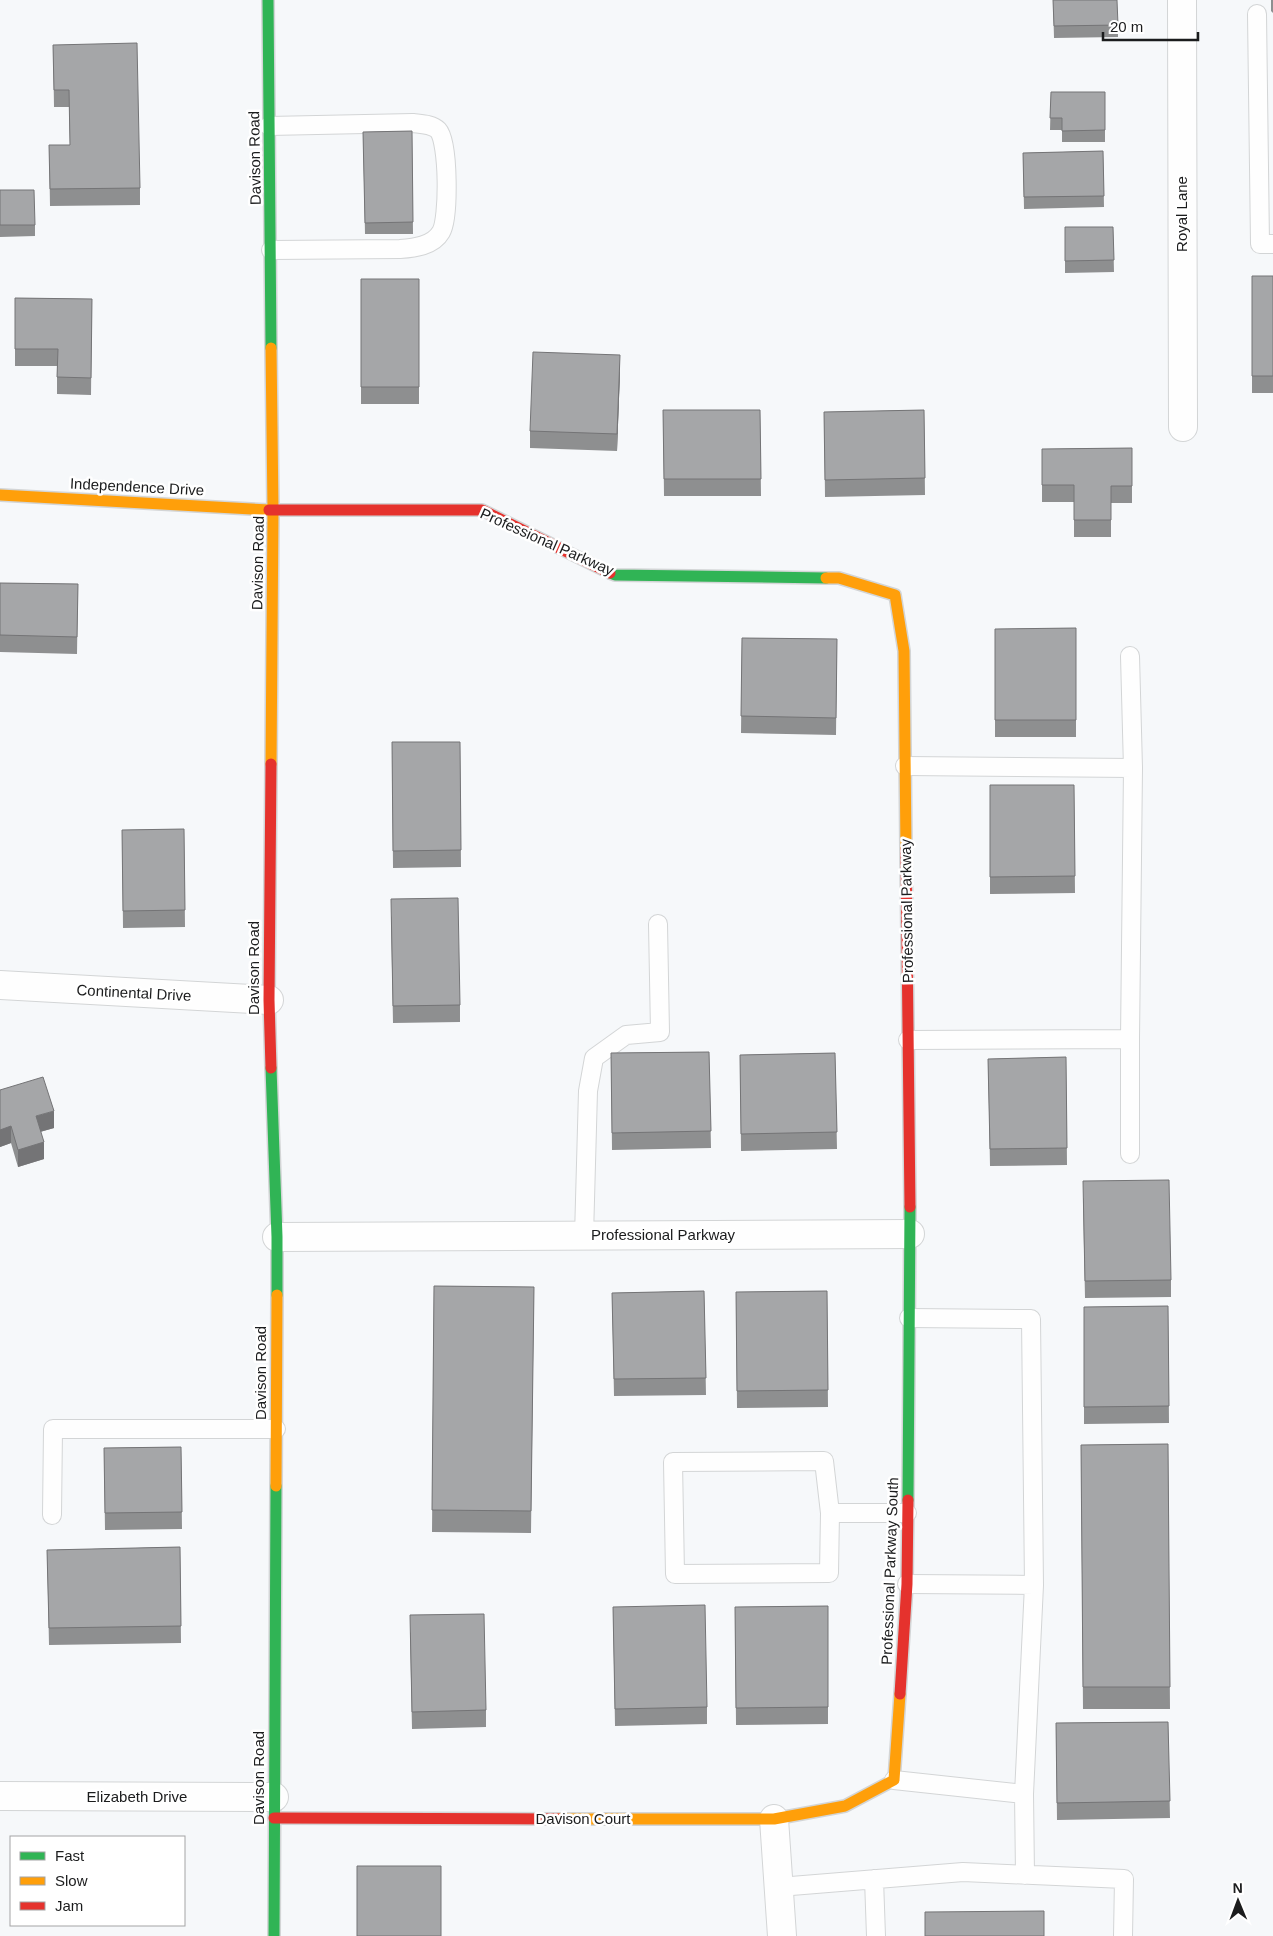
<svg xmlns="http://www.w3.org/2000/svg" width="1273" height="1936" font-family="Arial,sans-serif">
  <style>
    .lines { fill: none; stroke-linecap: round; stroke-linejoin: round }
    .lane-casing { stroke: #d3d5d6; stroke-width: 20 }
    .street-casing { stroke: #d3d5d6; stroke-width: 30 }
    .fast-casing { stroke: #d3d5d6; stroke-width: 14 }
    .slow-casing { stroke: #d3d5d6; stroke-width: 14 }
    .jam-casing { stroke: #d3d5d6; stroke-width: 14 }
    .lane { stroke: #fefefe; stroke-width: 18 }
    .street { stroke: #fefefe; stroke-width: 28 }
    .fast { stroke: #30b455; stroke-width: 11 }
    .slow { stroke: #ff9f0a; stroke-width: 11 }
    .jam { stroke: #e5322d; stroke-width: 11 }
    .wall { fill: #8e8f90 }
    .shaded-wall { fill: #747476 }
    .building { fill: #a5a6a8; stroke: #747476 }
    .labels { text-anchor: middle; stroke-width: 5; stroke-linejoin: round; paint-order: stroke }
    .street-label { font-size: 15px; fill: #1b1c1d; stroke: #fff }
  </style>
  <rect width="100%" height="100%" fill="#f6f8fa"/>
  <g class="lines">
    <g class="lane-casing">
      <path id="lane" d="M 1257,14 L 1260,244 L 1273,244
        M 269,126 L 413,123 C 421,124 432,124 438,130 C 449,142 449,219 441,232 C 433,246 414,248 400,249 L 271,250
        M 1130,656 L 1133,768
        M 905,766 L 1133,768 L 1130,1039 L 908,1040
        M 1130,1154 L 1130,1038
        M 584,1236 L 588,1091 L 594,1058 L 626,1035 L 660,1032 L 658,924
        M 830,1513 L 824,1461 L 673,1462 L 675,1574 L 829,1573 L 830,1513 L 907,1513
        M 52,1515 L 53,1429 L 276,1429
        M 907,1584 L 1034,1585 L 1031,1319 L 909,1318
        M 894,1780 L 1024,1794 L 1034,1585
        M 1024,1794 L 1025,1875
        M 874,1879 L 876,1936
        M 779,1887 L 963,1872 L 1124,1879 L 1123,1936"/>
    </g>
    <g class="street-casing">
      <path id="street" d="M 1182,0 L 1183,427
        M 0,985 L 269,1000
        M 277,1237 L 910,1234
        M 0,1796 L 274,1797
        M 774,1819 L 782,1936"/>
    </g>
    <g class="fast-casing">
      <path id="fast" d="M 268,0 L 271,348
        M 610,573 L 615,575 L 826,578
        M 271,1068 L 277,1237 L 277,1295
        M 908,1500 L 910,1207
        M 274,1936 L 276,1486"/>
    </g>
    <g class="slow-casing">
      <path id="slow" d="M 0,495 L 269,510
        M 826,578 L 839,578 L 895,595 L 904,651 L 906,849
        M 271,764 L 273,510 L 271,348
        M 276,1486 L 277,1295
        M 559,1819 L 774,1819 L 845,1806 L 894,1780 L 900,1694"/>
    </g>
    <g class="jam-casing">
      <path id="jam" d="M 269,510 L 482,510 L 610,573
        M 271,764 L 269,1000 L 271,1068
        M 906,849 L 910,1207
        M 900,1694 L 907,1584 L 908,1500
        M 274,1818 L 559,1819"/>
    </g>
    <use href="#lane" class="lane"/>
    <use href="#street" class="street"/>
    <use href="#fast" class="fast"/>
    <use href="#slow" class="slow"/>
    <use href="#jam" class="jam"/>
  </g>
  <path class="wall" d="M 1053,0 L 1118,25 L 1118,37 L 1054,38 Z
    M 1271,0 L 1273,0 L 1273,13 L 1271,11 Z
    M 53,45 L 140,188 L 140,205 L 50,206 L 49,145 L 70,145 L 69,107 L 54,107 Z
    M 1051,92 L 1105,92 L 1105,142 L 1062,142 L 1062,130 L 1050,130 Z
    M 412,131 L 413,234 L 365,234 L 363,132 Z
    M 1103,151 L 1104,207 L 1024,209 L 1023,153 Z
    M 0,190 L 35,225 L 35,236 L 0,237 Z
    M 1065,227 L 1113,227 L 1114,272 L 1065,273 Z
    M 1252,276 L 1273,276 L 1273,393 L 1252,393 Z
    M 361,279 L 419,279 L 419,404 L 361,404 Z
    M 15,298 L 92,299 L 91,395 L 57,394 L 57,366 L 15,366 Z
    M 620,372 L 617,451 L 530,448 L 530,431 Z
    M 663,410 L 760,410 L 761,496 L 664,496 Z
    M 924,410 L 925,495 L 825,497 L 824,412 Z
    M 1132,448 L 1132,503 L 1111,503 L 1111,537 L 1074,537 L 1074,502 L 1042,502 L 1042,449 Z
    M 0,583 L 78,584 L 77,654 L 0,652 Z
    M 1076,628 L 1076,737 L 995,737 L 995,629 Z
    M 742,638 L 837,639 L 836,735 L 741,733 Z
    M 392,742 L 460,742 L 461,867 L 393,868 Z
    M 990,785 L 1074,785 L 1075,893 L 990,894 Z
    M 184,829 L 185,927 L 123,928 L 122,830 Z
    M 391,916 L 460,1005 L 460,1022 L 393,1023 Z
    M 709,1052 L 711,1148 L 612,1150 L 611,1053 Z
    M 835,1053 L 837,1149 L 741,1151 L 740,1055 Z
    M 1066,1057 L 1067,1165 L 990,1166 L 988,1059 Z
    M 0,1090 L 54,1128 L 40,1132 L 44,1159 L 18,1167 L 11,1143 L 0,1147 Z
    M 1083,1198 L 1171,1280 L 1171,1297 L 1085,1298 Z
    M 434,1286 L 534,1287 L 531,1533 L 432,1532 Z
    M 704,1291 L 706,1395 L 614,1396 L 612,1293 Z
    M 827,1291 L 828,1407 L 737,1408 L 736,1292 Z
    M 1168,1306 L 1169,1423 L 1084,1424 L 1084,1307 Z
    M 1168,1444 L 1170,1709 L 1083,1709 L 1081,1445 Z
    M 181,1447 L 182,1529 L 105,1530 L 104,1448 Z
    M 180,1547 L 181,1643 L 49,1645 L 47,1550 Z
    M 828,1606 L 828,1724 L 736,1725 L 735,1607 Z
    M 613,1607 L 707,1707 L 707,1724 L 615,1726 Z
    M 410,1632 L 486,1710 L 486,1727 L 412,1729 Z
    M 1168,1722 L 1170,1818 L 1057,1820 L 1056,1723 Z"/>
  <path class="shaded-wall" d="M 620,355 L 620,372 L 617,451 L 617,434 Z
    M 54,1111 L 54,1128 L 36,1133 L 36,1116 Z
    M 11,1126 L 11,1143 L 0,1147 L 0,1130 Z
    M 44,1142 L 44,1159 L 18,1167 L 18,1150 Z"/>
  <path class="building" d="M 1053,0 L 1117,0 L 1118,25 L 1054,26 Z
    M 137,43 L 140,188 L 50,189 L 49,145 L 70,145 L 69,90 L 54,90 L 53,45 Z
    M 1051,92 L 1105,92 L 1105,130 L 1062,131 L 1062,118 L 1050,118 Z
    M 412,131 L 413,222 L 365,223 L 363,132 Z
    M 1103,151 L 1104,196 L 1024,197 L 1023,153 Z
    M 0,190 L 34,190 L 35,225 L 0,225 Z
    M 1065,227 L 1113,227 L 1114,260 L 1065,261 Z
    M 1252,276 L 1273,276 L 1273,376 L 1252,376 Z
    M 361,279 L 419,279 L 419,387 L 361,387 Z
    M 15,298 L 92,299 L 91,378 L 57,377 L 58,349 L 15,349 Z
    M 533,352 L 620,355 L 617,434 L 530,431 Z
    M 663,410 L 760,410 L 761,479 L 664,479 Z
    M 924,410 L 925,478 L 825,480 L 824,412 Z
    M 1132,448 L 1132,486 L 1111,486 L 1111,520 L 1074,520 L 1074,485 L 1042,485 L 1042,449 Z
    M 0,583 L 78,584 L 77,637 L 0,635 Z
    M 1076,628 L 1076,720 L 995,720 L 995,629 Z
    M 742,638 L 837,639 L 836,718 L 741,716 Z
    M 392,742 L 460,742 L 461,850 L 393,851 Z
    M 990,785 L 1074,785 L 1075,876 L 990,877 Z
    M 184,829 L 185,910 L 123,911 L 122,830 Z
    M 458,898 L 460,1005 L 393,1006 L 391,899 Z
    M 709,1052 L 711,1131 L 612,1133 L 611,1053 Z
    M 835,1053 L 837,1132 L 741,1134 L 740,1055 Z
    M 1066,1057 L 1067,1148 L 990,1149 L 988,1059 Z
    M 43,1077 L 54,1111 L 36,1116 L 44,1142 L 18,1150 L 11,1126 L 0,1130 L 0,1090 Z
    M 1169,1180 L 1171,1280 L 1085,1281 L 1083,1181 Z
    M 434,1286 L 534,1287 L 531,1511 L 432,1510 Z
    M 704,1291 L 706,1378 L 614,1379 L 612,1293 Z
    M 827,1291 L 828,1390 L 737,1391 L 736,1292 Z
    M 1168,1306 L 1169,1406 L 1084,1407 L 1084,1307 Z
    M 1168,1444 L 1170,1687 L 1083,1687 L 1081,1445 Z
    M 181,1447 L 182,1512 L 105,1513 L 104,1448 Z
    M 180,1547 L 181,1626 L 49,1628 L 47,1550 Z
    M 705,1605 L 707,1707 L 615,1709 L 613,1607 Z
    M 828,1606 L 828,1707 L 736,1708 L 735,1607 Z
    M 484,1614 L 486,1710 L 412,1712 L 410,1615 Z
    M 1168,1722 L 1170,1801 L 1057,1803 L 1056,1723 Z
    M 357,1866 L 441,1866 L 441,1936 L 357,1936 Z
    M 1044,1911 L 1044,1936 L 925,1936 L 925,1912 Z"/>
  <g class="labels">
    <g class="street-label">
      <text transform="translate(255 158) rotate(-91)" y="5">Davison Road</text>
      <text transform="translate(1182 214) rotate(-90)" y="5">Royal Lane</text>
      <text transform="translate(137 487) rotate(3)" y="5">Independence Drive</text>
      <text transform="translate(547 542) rotate(24)" y="5">Professional Parkway</text>
      <text transform="translate(258 563) rotate(-89)" y="5">Davison Road</text>
      <text transform="translate(907 911) rotate(-91)" y="5">Professional Parkway</text>
      <text transform="translate(254 968) rotate(-90)" y="5">Davison Road</text>
      <text transform="translate(134 993) rotate(3)" y="5">Continental Drive</text>
      <text x="663" y="1240">Professional Parkway</text>
      <text transform="translate(261 1373) rotate(-90)" y="5">Davison Road</text>
      <text transform="translate(890 1571) rotate(-88)" y="5">Professional Parkway South</text>
      <text transform="translate(259 1778) rotate(-90)" y="5">Davison Road</text>
      <text x="137" y="1802">Elizabeth Drive</text>
      <text x="583" y="1824">Davison Court</text>
    </g>
  </g>
  <rect x="10" y="1836" width="175" height="90" fill="#ffffff" stroke="#a4a4a5"/>
  <rect x="20" y="1852" width="25" height="8" fill="#30b455" stroke="#a4a4a5"/>
  <text x="55" y="1861" font-size="15" fill="#1b1c1d">Fast</text>
  <rect x="20" y="1877" width="25" height="8" fill="#ff9f0a" stroke="#a4a4a5"/>
  <text x="55" y="1886" font-size="15" fill="#1b1c1d">Slow</text>
  <rect x="20" y="1902" width="25" height="8" fill="#e5322d" stroke="#a4a4a5"/>
  <text x="55" y="1911" font-size="15" fill="#1b1c1d">Jam</text>
  <g transform="translate(1238 1901) rotate(359)" stroke="#ffffff" stroke-width="4" paint-order="stroke">
  <path d="M0-4L9 19L0 12L-9 19Z" fill="#1b1c1d"/>
  <text y="-8" font-size="14" font-weight="bold" text-anchor="middle" fill="#1b1c1d">N</text>
  </g>
  <path d="M1103 32v8h95v-8" fill="none" stroke="#1b1c1d" stroke-width="2.5"/>
  <text x="1110" y="32" font-size="15" fill="#1b1c1d" stroke="#ffffff" stroke-width="4" paint-order="stroke">20 m</text>
</svg>
